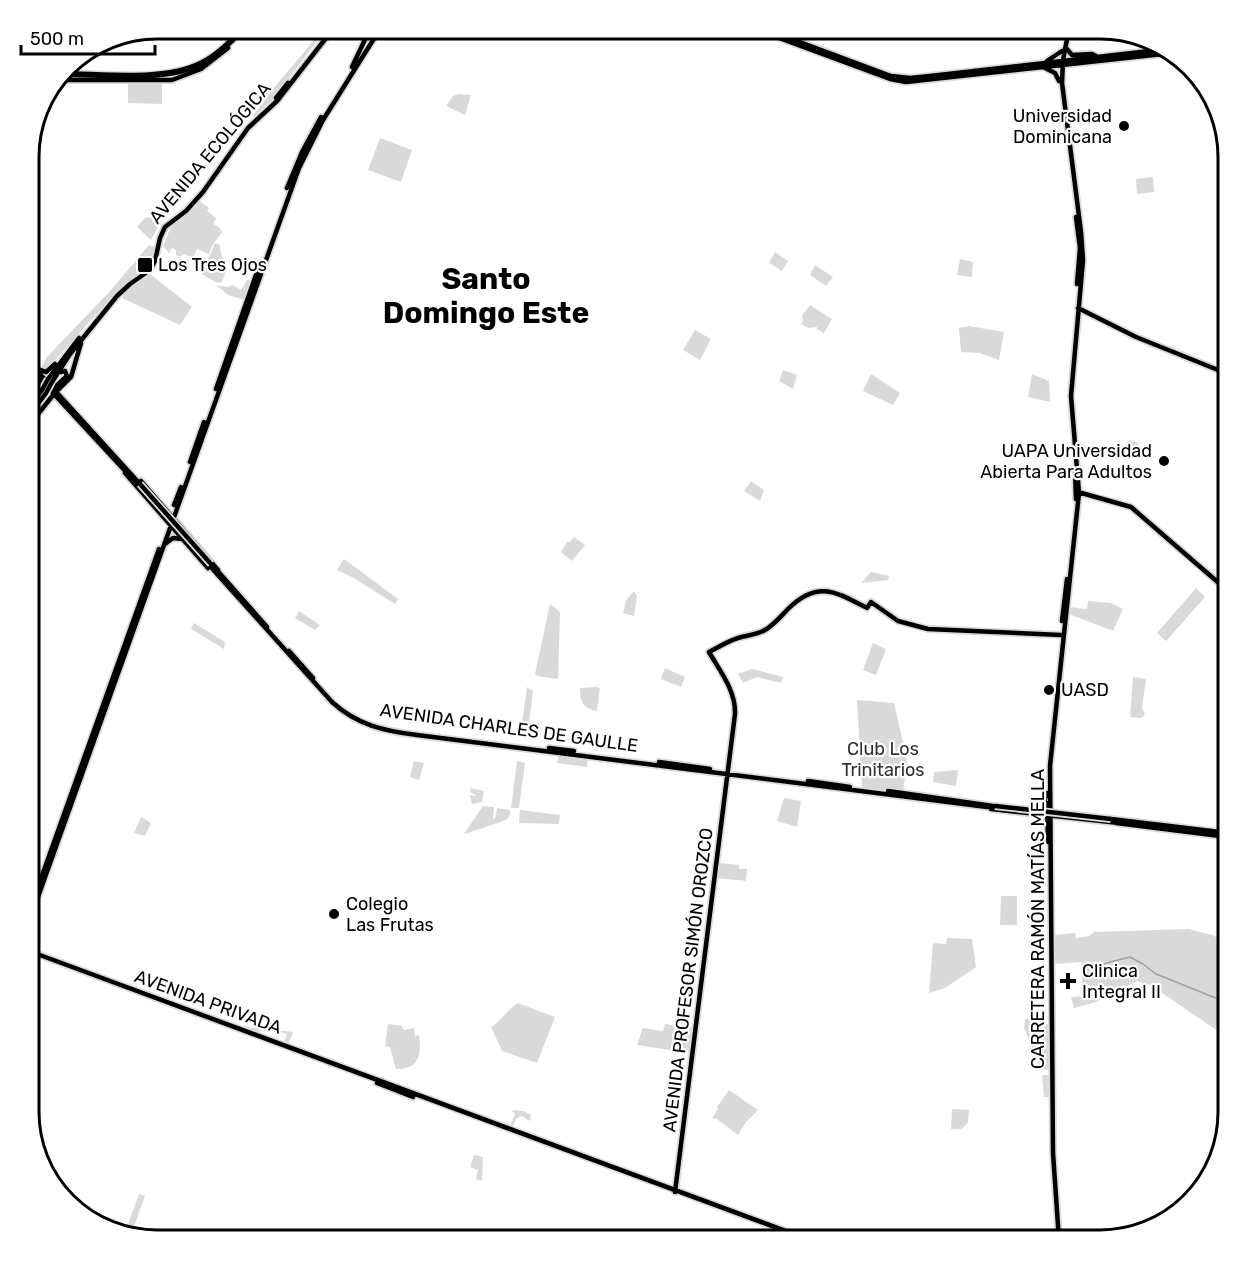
<svg xmlns="http://www.w3.org/2000/svg" width="1257" height="1269" font-family="Rubik,sans-serif">
  <style>
    .green { fill: #d9d9d9 }
    .lines { fill: none; stroke-linecap: round; stroke-linejoin: round }
    .stream { stroke: #a0a0a0; stroke-width: 1.5 }
    .major-casing { stroke: #dbdbdb; stroke-width: 8 }
    .highway-casing { stroke: #dbdbdb; stroke-width: 9 }
    .major { stroke: #000; stroke-width: 4.5 }
    .highway { stroke: #000; stroke-width: 6 }
    .major-bridge-casing { stroke: #dbdbdb; stroke-width: 8; stroke-linecap: butt }
    .major-bridge { stroke: #000; stroke-width: 4.5 }
    .poi-dot { fill: #000; stroke: #fff; stroke-width: 2 }
    .labels { text-anchor: middle; stroke-width: 4.5; stroke-linejoin: round; paint-order: stroke }
    .poi-label { font-size: 18px; fill: #000; stroke: #fff; text-anchor: start }
    .street-label { font-size: 18px; fill: #000; stroke: #fff }
    .park-label { font-size: 18px; fill: #303030; stroke: #fff }
    .town-label { font-size: 30px; font-weight: bold; fill: #000; stroke: #fff }
    .rim { fill: none; stroke: #000; stroke-width: 3 }
  </style>
  <rect width="100%" height="100%" fill="#fff"/>
  <path class="green" d="M 321,29 L 326,29 L 274,98 L 254,117 L 253,115 C 261,107 266,97 273,89 C 289,69 307,51 321,29 Z
    M 128,84 L 162,84 L 162,104 L 128,103 Z
    M 459,94 L 471,95 L 465,115 L 446,106 L 453,96 Z
    M 380,138 L 412,150 L 401,182 L 368,170 Z
    M 1153,177 L 1154,192 L 1137,194 L 1136,179 Z
    M 198,200 L 209,208 L 207,211 L 216,218 L 213,224 L 220,228 L 222,232 L 212,246 L 209,254 L 197,249 L 193,258 L 184,254 L 179,257 L 176,254 L 176,250 L 172,248 L 169,253 L 163,246 L 170,229 Z
    M 151,217 L 160,223 L 151,240 L 137,227 L 145,218 Z
    M 215,243 L 220,245 L 220,250 L 227,270 L 221,283 L 215,282 L 202,274 Z
    M 149,245 L 154,247 L 155,250 L 146,268 L 119,289 L 48,368 L 43,370 L 40,369 L 47,357 L 111,290 Z
    M 775,252 L 788,261 L 782,271 L 769,263 Z
    M 960,259 L 973,262 L 972,277 L 957,275 Z
    M 815,265 L 833,277 L 826,286 L 810,275 Z
    M 150,274 L 192,307 L 180,325 L 122,298 L 128,288 Z
    M 247,280 L 251,281 L 244,300 L 228,295 L 216,285 L 227,287 L 233,285 L 241,290 Z
    M 810,305 L 832,319 L 824,333 L 817,329 L 817,327 L 809,328 L 801,324 L 803,321 L 802,316 Z
    M 969,326 L 1004,332 L 999,360 L 980,353 L 961,352 L 959,328 Z
    M 695,330 L 711,339 L 700,360 L 683,350 Z
    M 783,370 L 797,375 L 793,389 L 779,381 Z
    M 871,374 L 900,393 L 893,405 L 863,391 Z
    M 1032,374 L 1049,381 L 1050,402 L 1028,397 Z
    M 1129,440 L 1138,443 L 1143,459 L 1126,452 Z
    M 751,481 L 764,490 L 760,501 L 744,491 Z
    M 574,537 L 585,545 L 572,561 L 561,552 L 567,542 L 570,542 Z
    M 344,559 L 398,599 L 395,604 L 352,577 L 337,570 Z
    M 871,572 L 889,576 L 888,580 L 861,583 Z
    M 1196,588 L 1205,597 L 1166,641 L 1157,633 Z
    M 634,591 L 637,596 L 634,616 L 623,613 L 626,601 Z
    M 1088,601 L 1111,603 L 1123,609 L 1113,631 L 1069,614 L 1069,607 L 1087,609 Z
    M 550,604 L 560,612 L 558,679 L 537,676 L 535,674 Z
    M 299,611 L 320,625 L 315,630 L 295,618 Z
    M 194,623 L 225,642 L 224,649 L 191,629 Z
    M 873,643 L 886,649 L 876,675 L 863,670 Z
    M 665,668 L 685,677 L 681,687 L 661,679 Z
    M 752,669 L 783,677 L 781,683 L 757,677 L 743,683 L 738,674 Z
    M 1133,677 L 1146,679 L 1142,708 L 1145,715 L 1141,718 L 1130,717 Z
    M 527,687 L 533,691 L 528,731 L 521,731 Z
    M 596,687 L 600,688 L 597,711 C 583,708 580,702 580,688 Z
    M 857,700 L 894,703 L 907,760 L 903,793 L 862,788 Z
    M 559,754 L 588,758 L 587,767 L 557,763 Z
    M 414,761 L 424,763 L 419,780 L 410,777 Z
    M 517,761 L 525,763 L 519,808 L 511,808 Z
    M 958,770 L 956,786 L 933,782 L 934,772 Z
    M 471,788 L 484,791 L 482,802 L 472,804 L 470,795 L 476,796 L 476,795 L 470,792 Z
    M 784,798 L 801,801 L 797,827 L 777,821 Z
    M 483,806 L 494,807 L 493,819 L 495,819 L 497,808 L 510,810 C 510,814 510,816 507,819 C 505,821 471,832 464,834 Z
    M 520,810 L 560,815 L 559,824 L 519,823 Z
    M 141,817 L 151,823 L 145,836 L 134,833 Z
    M 718,863 L 739,865 L 739,869 L 747,869 L 746,881 L 717,878 Z
    M 1001,896 L 1017,896 L 1017,925 L 1000,925 Z
    M 1188,929 L 1213,935 L 1228,945 L 1228,1038 L 1152,986 L 1137,981 L 1096,1002 L 1074,1008 L 1071,997 L 1083,996 L 1081,962 L 1055,964 L 1054,935 L 1075,933 L 1076,938 L 1089,936 L 1094,932 Z
    M 947,938 L 972,939 L 976,967 L 945,988 L 929,993 L 933,943 L 946,944 Z
    M 518,1003 L 555,1017 L 537,1063 L 502,1051 L 491,1027 C 503,1020 507,1009 518,1003 Z
    M 1034,1018 L 1049,1025 L 1049,1070 L 1040,1069 L 1024,1028 L 1025,1019 Z
    M 388,1024 L 402,1026 L 404,1030 L 414,1028 L 415,1036 L 419,1035 C 422,1054 419,1070 396,1069 L 390,1047 L 385,1046 Z
    M 665,1024 L 693,1028 L 690,1053 L 637,1045 L 643,1028 L 663,1031 Z
    M 241,1026 L 293,1032 L 288,1045 L 284,1043 L 287,1034 L 280,1032 L 278,1033 L 278,1031 L 275,1030 L 255,1032 Z
    M 1042,1075 L 1049,1075 L 1050,1097 L 1044,1097 Z
    M 729,1090 L 758,1110 L 746,1122 L 738,1135 L 717,1119 L 712,1118 L 718,1109 L 717,1107 Z
    M 952,1109 L 969,1110 L 968,1122 L 962,1129 L 951,1129 Z
    M 513,1110 L 524,1111 L 531,1115 L 530,1121 L 521,1116 L 516,1119 L 513,1126 L 510,1126 L 515,1114 L 512,1111 Z
    M 474,1155 L 483,1157 L 482,1181 L 476,1179 L 478,1170 L 470,1167 Z
    M 139,1194 L 145,1196 L 133,1229 L 127,1227 Z"/>
  <g class="lines">
    <path class="stream" d="M 1090,969 L 1110,962 L 1130,957 L 1143,964 L 1156,974 L 1228,1003"/>
    <g class="major-casing">
      <path id="major" d="M 755,29 L 890,79 L 906,82 L 1172,53
        M 765,29 L 891,76 L 910,78 L 930,76 L 1167,49
        M 1066,48 L 1072,55 L 1092,54 L 1096,56
        M 1047,61 L 1062,51
        M 352,67 L 370,29
        M 1045,68 L 1055,73 L 1059,81
        M 57,80 L 172,80 L 201,69 L 228,48
        M 276,98 L 288,83
        M 287,188 L 302,152 L 321,117
        M 1076,217 L 1080,248 L 1077,284
        M 1078,308 L 1136,337 L 1228,374
        M 29,362 L 140,484
        M 29,367 L 127,473
        M 37,369 L 46,372 L 55,364
        M 48,379 L 79,338
        M 52,382 L 70,354 L 117,296 L 130,284 L 150,270 L 155,261 L 160,238 L 165,227 L 186,211 L 203,192 L 248,128 L 277,101 L 333,29
        M 53,389 L 67,376 L 65,371 L 60,372
        M 216,389 L 257,272
        M 29,392 L 36,386 L 44,384
        M 56,392 L 71,377 L 81,343
        M 29,407 L 42,390
        M 29,416 L 46,393
        M 29,422 L 34,419 L 54,394
        M 190,462 L 204,422
        M 1075,471 L 1076,499
        M 125,473 L 208,568
        M 141,481 L 218,570
        M 1078,492 L 1131,507 L 1228,591
        M 174,505 L 181,487
        M 165,544 L 173,538 L 182,539
        M 209,565 L 332,702 C 357,725 384,731 417,735 L 995,808
        M 215,568 L 267,627
        M 1062,621 L 1067,579
        M 289,651 L 313,678
        M 549,748 L 574,751
        M 659,762 L 710,769
        M 808,781 L 850,787
        M 888,791 L 993,806
        M 1047,803 L 1048,842
        M 991,809 L 1119,823
        M 1038,809 L 1042,808 L 1047,793
        M 1111,819 L 1228,833
        M 1116,823 L 1228,837
        M 29,912 L 159,549
        M 29,922 L 299,168 L 323,120 L 380,29
        M 29,951 L 810,1240
        M 377,1083 L 413,1097
        M 675,1192 L 735,714 C 736,691 720,671 709,652 C 719,647 728,641 738,638 C 747,635 757,635 765,630 C 774,625 781,616 789,608 C 818,580 836,592 867,608 L 871,602 L 898,621 L 928,629 L 1061,635
        M 1059,1240 L 1053,1153 L 1050,766 L 1079,493 L 1071,396 L 1083,260 L 1081,232 L 1062,83 L 1063,60 L 1069,29"/>
    </g>
    <g class="highway-casing">
      <path id="highway" d="M 62,74 C 102,74 164,82 200,64 C 217,56 230,42 243,29"/>
    </g>
    <use href="#major" class="major"/>
    <use href="#highway" class="highway"/>
    <g class="major-bridge-casing">
      <path id="major-bridge" d="M 42,390 L 48,379
        M 46,393 L 52,382
        M 140,484 L 211,564
        M 995,806 L 1111,819"/>
    </g>
    <use href="#major-bridge" class="major-bridge"/>
  </g>
  <g class="poi-dot">
    <circle cx="1124" cy="126" r="6"/>
    <rect x="137" y="257" width="16" height="16" rx="3"/>
    <circle cx="1164" cy="461" r="6"/>
    <circle cx="1049" cy="690" r="6"/>
    <circle cx="334" cy="914" r="6"/>
    <path d="M1065 972h6v6h6v6h-6v6h-6v-6h-6v-6h6z"/>
  </g>
  <g class="labels">
    <g class="poi-label">
      <text x="1112" y="122" text-anchor="end">Universidad<tspan x="1112" dy="21">Dominicana</tspan></text>
      <text x="158" y="271">Los Tres Ojos</text>
      <text x="1152" y="457" text-anchor="end">UAPA Universidad<tspan x="1152" dy="21">Abierta Para Adultos</tspan></text>
      <text x="1061" y="696">UASD</text>
      <text x="346" y="910">Colegio<tspan x="346" dy="21">Las Frutas</tspan></text>
      <text x="1082" y="977">Clinica<tspan x="1082" dy="21">Integral II</tspan></text>
    </g>
    <g class="street-label">
      <text transform="translate(210 153) rotate(-50)" y="6">AVENIDA ECOLÓGICA</text>
      <text transform="translate(509 728) rotate(8)" y="6">AVENIDA CHARLES DE GAULLE</text>
      <text transform="translate(1038 919) rotate(-90)" y="6">CARRETERA RAMÓN MATÍAS MELLA</text>
      <text transform="translate(688 980) rotate(-83)" y="6">AVENIDA PROFESOR SIMÓN OROZCO</text>
      <text transform="translate(208 1002) rotate(20)" y="6">AVENIDA PRIVADA</text>
    </g>
    <g class="park-label">
      <text x="883" y="755">Club Los<tspan x="883" dy="21">Trinitarios</tspan></text>
    </g>
    <g class="town-label">
      <text x="486" y="289">Santo<tspan x="486" dy="34">Domingo Este</tspan></text>
    </g>
  </g>
  <path d="M0 0H1257V1269H0ZM157 39H1100A118 118 0 0 1 1218 157V1112A118 118 0 0 1 1100 1230H157A118 118 0 0 1 39 1112V157A118 118 0 0 1 157 39Z" fill="#fff" fill-rule="evenodd"/>
  <path class="rim" d="M157 39H1100A118 118 0 0 1 1218 157V1112A118 118 0 0 1 1100 1230H157A118 118 0 0 1 39 1112V157A118 118 0 0 1 157 39Z"/>
  <path d="M21 45v9h134v-9" fill="none" stroke="#000000" stroke-width="3"/>
  <text x="30" y="45" font-size="18" fill="#000000" stroke="#ffffff" stroke-width="4.5" paint-order="stroke">500 m</text>
</svg>
